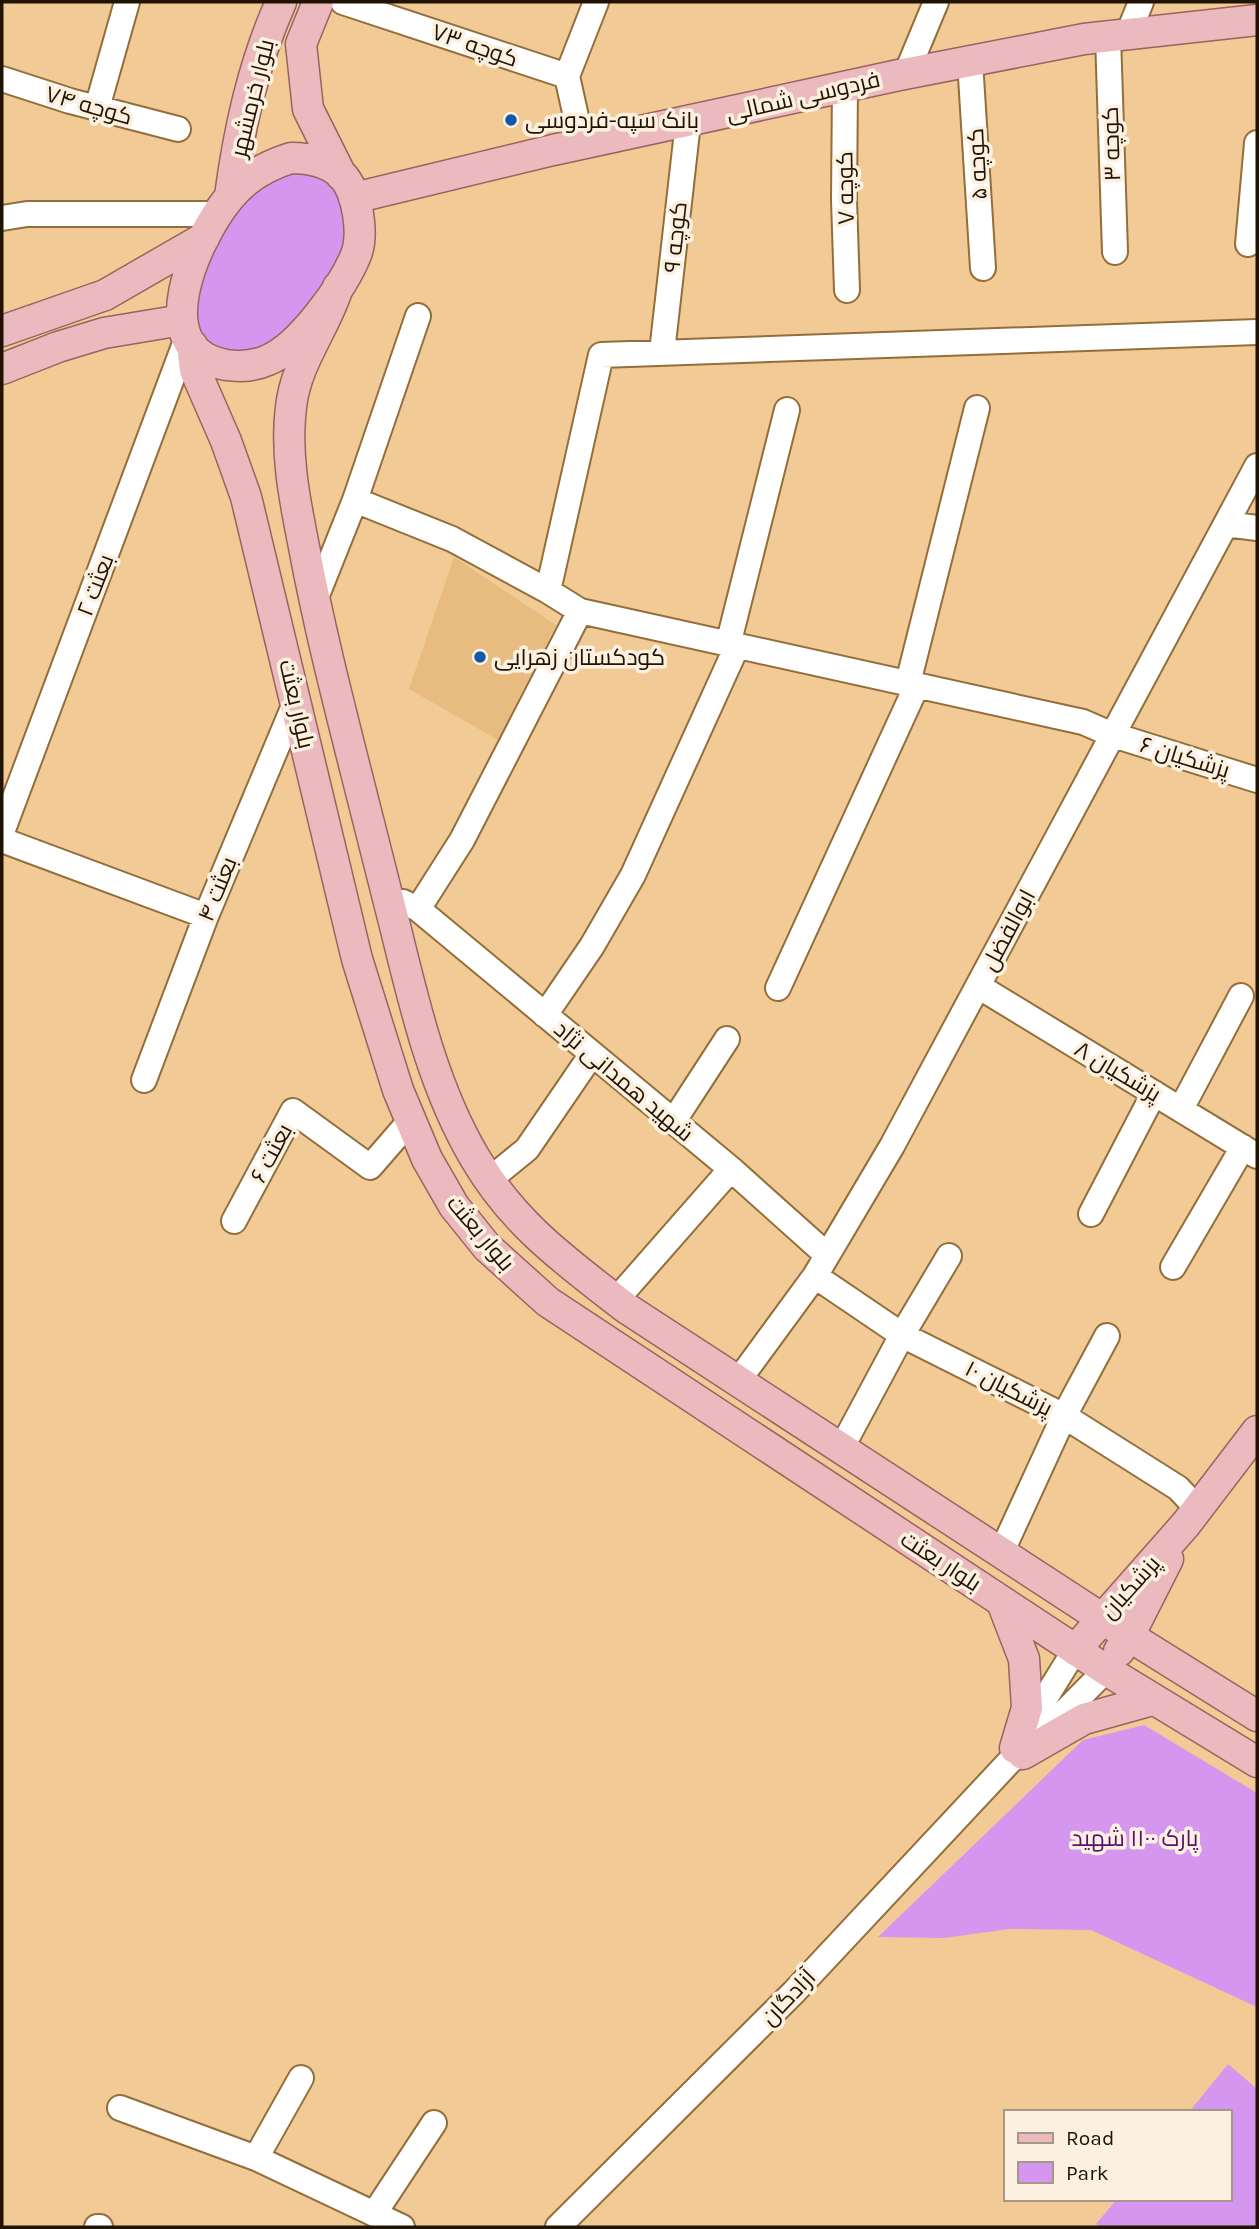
<svg xmlns="http://www.w3.org/2000/svg" width="1259" height="2229" font-family="Karla,Cairo,sans-serif">
  <style>
    .built { fill: #e8bc80 }
    .green { fill: #d496ef }
    .lines { fill: none; stroke-linecap: round; stroke-linejoin: round }
    .minor-casing { stroke: #926e3b; stroke-width: 28 }
    .major-casing { stroke: #9b625f; stroke-width: 33 }
    .minor { stroke: #fff; stroke-width: 24 }
    .major { stroke: #eababe; stroke-width: 30 }
    .poi-dot { fill: #1059a8; stroke: #fcf0e0; stroke-width: 2.5 }
    .labels { text-anchor: middle; stroke-width: 7; stroke-linejoin: round; paint-order: stroke }
    .street-label { font-size: 23px; fill: #211301; stroke: #fcf0e0 }
    .poi-label { font-size: 23px; fill: #211301; stroke: #fcf0e0; text-anchor: start }
    .park-label { font-size: 23px; fill: #590f72; stroke: #fcf0e0 }
  </style>
  <rect width="100%" height="100%" fill="#f1ca95"/>
  <path class="built" d="M 454,557 L 556,625 L 498,740 L 409,689 Z"/>
  <path class="green" d="M 295,167 L 335,181 L 351,246 L 312,303 L 276,344 L 251,356 L 218,352 L 203,339 L 194,305 L 208,257 L 228,225 L 249,198 L 267,180 Z
    M 1144,1725 L 1257,1793 L 1257,2007 L 1091,1930 L 1009,1929 L 944,1938 L 878,1937 L 1083,1740 Z
    M 1228,2064 L 1257,2089 L 1257,2227 L 1100,2227 L 1096,2224 L 1117,2199 L 1229,2199 L 1229,2112 L 1189,2112 Z"/>
  <g class="lines">
    <g class="minor-casing">
      <path id="minor" d="M 343,2 L 567,76
        M 1128,34 L 1141,2
        M 1108,36 L 1115,252
        M 970,61 L 983,268
        M 906,74 L 936,2
        M 2,79 L 70,101 L 178,129
        M 845,87 L 844,200 L 847,290
        M 97,108 L 127,2
        M 582,144 L 567,76 L 596,2
        M 2,218 L 27,214 L 218,214
        M 1248,244 L 1257,143
        M 662,352 L 688,123
        M 355,500 L 418,316
        M 1226,524 L 1257,528
        M 548,591 L 601,355 L 1257,332
        M 315,600 L 355,500 L 452,539 L 548,591 L 580,611 L 1083,722 L 1113,735 L 1257,780
        M 728,645 L 787,410
        M 908,683 L 977,408
        M 2,832 L 187,338
        M 2,840 L 206,916
        M 403,902 L 418,909 L 462,840 L 580,611
        M 418,909 L 731,1169 L 827,1255
        M 978,986 L 1257,1156
        M 778,988 L 917,685
        M 545,1015 L 592,946 L 633,875 L 737,646
        M 144,1080 L 206,916 L 296,701
        M 1181,1109 L 1241,996
        M 673,1122 L 727,1039
        M 489,1180 L 527,1149 L 592,1054
        M 1091,1214 L 1154,1093
        M 234,1221 L 293,1111 L 370,1167 L 410,1121
        M 1173,1267 L 1243,1147
        M 815,1276 L 902,1335 L 1064,1416 L 1178,1488 L 1198,1509
        M 616,1300 L 731,1169
        M 738,1381 L 815,1276 L 892,1146 L 1257,466
        M 842,1447 L 902,1335 L 949,1256
        M 1002,1551 L 1064,1416 L 1107,1336
        M 1025,1731 L 1075,1650
        M 120,2108 L 256,2158 L 402,2227
        M 256,2158 L 301,2078
        M 374,2214 L 434,2123
        M 97,2227 L 100,2227
        M 558,2227 L 794,1992 L 1011,1760 L 1023,1754 L 1106,1670"/>
    </g>
    <g class="major-casing">
      <path id="major" d="M 318,2 L 301,44 L 308,109 L 341,175
        M 291,158 C 309,158 327,161 341,174 C 358,191 364,234 356,255 C 343,287 300,347 268,360 C 255,366 240,367 226,365 C 143,350 197,237 229,198 C 245,178 268,165 291,158 Z
        M 230,196 C 239,129 253,65 281,2
        M 354,198 L 553,150 L 899,75 L 1084,39 L 1257,20
        M 338,287 C 325,329 296,362 291,407 C 285,454 295,501 304,547 C 318,622 337,697 356,772 C 369,825 383,877 396,930 C 415,1008 434,1089 475,1158 C 514,1225 567,1262 626,1308 L 1132,1638 L 1257,1716
        M 2,331 L 105,295 L 204,238
        M 192,345 L 195,370 L 226,441 L 246,497 L 357,959 L 398,1090 L 427,1159 L 454,1206 L 487,1247 L 548,1302 L 1106,1670 L 1257,1762
        M 2,369 L 58,347 L 104,333 L 182,320
        M 1002,1602 L 1024,1659 L 1027,1708 L 1015,1748
        M 1075,1650 L 1186,1524 L 1257,1431
        M 1119,1651 L 1129,1636 L 1168,1559
        M 1023,1754 L 1084,1719 L 1152,1700"/>
    </g>
    <use href="#minor" class="minor"/>
    <use href="#major" class="major"/>
  </g>
  <g class="poi-dot">
    <circle cx="511" cy="120" r="7"/>
    <circle cx="480" cy="657" r="7"/>
  </g>
  <g class="labels">
    <g class="street-label">
      <text transform="translate(475 45) rotate(19)" y="8">کوچه ۷۳</text>
      <text transform="translate(803 96) rotate(-13)" y="8">فردوسی شمالی</text>
      <text transform="translate(252 98) rotate(-76)" y="8">بلوار خرمشهر</text>
      <text transform="translate(89 105) rotate(16)" y="8">کوچه ۷۴</text>
      <text transform="translate(1111 144) rotate(-92)" y="8">کوچه ۳</text>
      <text transform="translate(977 164) rotate(-93)" y="8">کوچه ۵</text>
      <text transform="translate(845 188) rotate(-91)" y="8">کوچه ۷</text>
      <text transform="translate(675 237) rotate(-84)" y="8">کوچه ۹</text>
      <text transform="translate(95 585) rotate(-69)" y="8">بعثت ۲</text>
      <text transform="translate(297 704) rotate(77)" y="8">بلوار بعثت</text>
      <text transform="translate(1185 757) rotate(17)" y="8">پزشکیان ۶</text>
      <text transform="translate(217 889) rotate(-68)" y="8">بعثت ۴</text>
      <text transform="translate(1008 930) rotate(-62)" y="8">ابوالفضل</text>
      <text transform="translate(1118 1071) rotate(31)" y="8">پزشکیان ۸</text>
      <text transform="translate(624 1081) rotate(40)" y="8">شهید همدانی نژاد</text>
      <text transform="translate(271 1153) rotate(-62)" y="8">بعثت ۶</text>
      <text transform="translate(481 1233) rotate(50)" y="8">بلوار بعثت</text>
      <text transform="translate(1009 1388) rotate(27)" y="8">پزشکیان ۱۰</text>
      <text transform="translate(941 1561) rotate(33)" y="8">بلوار بعثت</text>
      <text transform="translate(1130 1587) rotate(-48)" y="8">پزشکیان</text>
      <text transform="translate(788 1997) rotate(-46)" y="8">آزادگان</text>
    </g>
    <g class="poi-label">
      <text x="525" y="128">بانک سپه-فردوسی</text>
      <text x="494" y="665">کودکستان زهرایی</text>
    </g>
    <g class="park-label">
      <text x="1135" y="1846">پارک ۱۱۰۰ شهید</text>
    </g>
  </g>
  <rect width="1259" height="2229" fill="none" stroke="#211301" stroke-width="7"/>
  <rect x="1004" y="2110" width="228" height="91" fill="#fcf0e0" stroke="#a49887" stroke-width="2"/>
  <rect x="1018" y="2133" width="35" height="10" fill="#eababe" stroke="#a49887" stroke-width="2"/>
  <text x="1066" y="2145" font-size="21" fill="#211301">Road</text>
  <rect x="1018" y="2162" width="35" height="21" fill="#d496ef" stroke="#a49887" stroke-width="2"/>
  <text x="1066" y="2180" font-size="21" fill="#211301">Park</text>
</svg>
